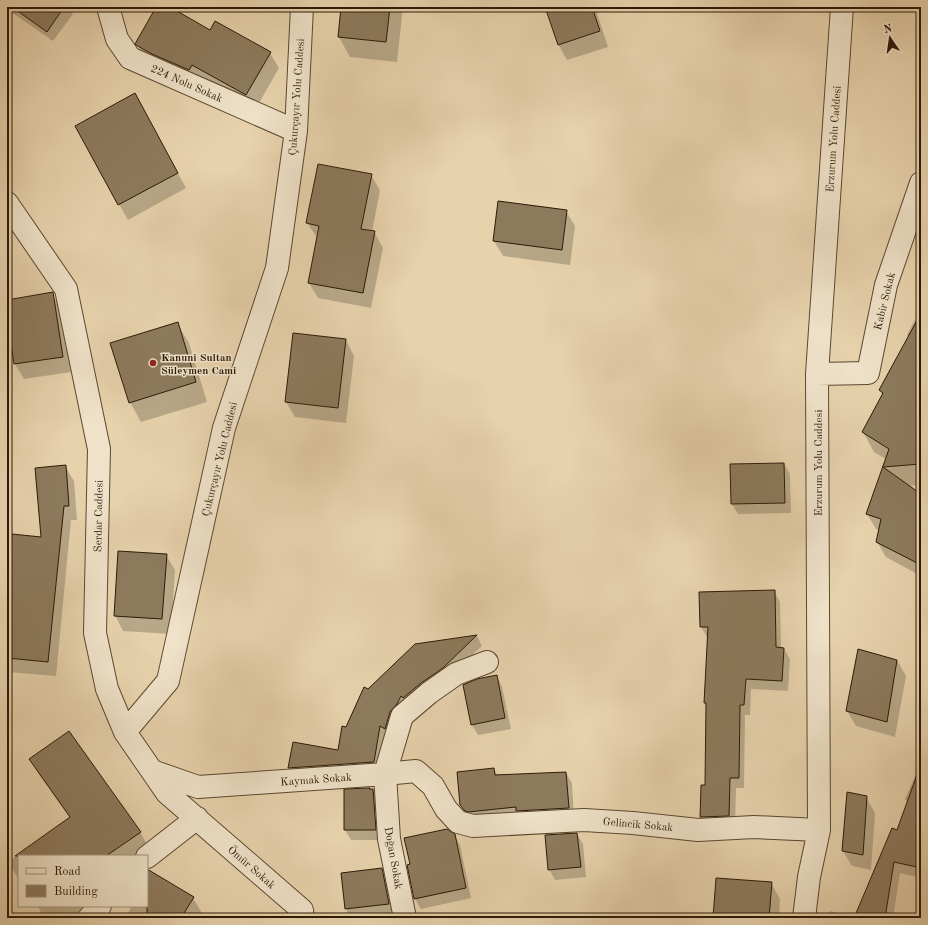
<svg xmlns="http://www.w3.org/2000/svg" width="928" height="925" font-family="'Old Standard TT',serif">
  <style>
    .shadow { fill: #0003 }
    .building { fill: #8d7a5d; stroke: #2c1a07 }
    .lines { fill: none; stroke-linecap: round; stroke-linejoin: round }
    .minor-casing { stroke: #5b4830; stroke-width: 24 }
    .minor { stroke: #efe2c9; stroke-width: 22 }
    .poi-dot { fill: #8f2418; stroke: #efe2c9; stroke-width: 1.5 }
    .labels { text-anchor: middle; stroke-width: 3; stroke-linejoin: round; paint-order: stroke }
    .street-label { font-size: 11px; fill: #2c1a07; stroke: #efe2c9 }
    .poi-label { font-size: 11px; font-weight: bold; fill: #2c1a07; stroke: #efe2c9; text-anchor: start }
  </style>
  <rect width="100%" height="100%" fill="#e7d2ac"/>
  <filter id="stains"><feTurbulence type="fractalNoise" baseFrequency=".005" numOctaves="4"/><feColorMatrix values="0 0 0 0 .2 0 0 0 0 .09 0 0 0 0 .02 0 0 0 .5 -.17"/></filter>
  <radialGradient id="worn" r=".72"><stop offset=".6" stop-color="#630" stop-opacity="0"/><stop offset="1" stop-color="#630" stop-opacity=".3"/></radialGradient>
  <path class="shadow" d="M 10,7 L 69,7 L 73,14 L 53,41 L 14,14 Z
    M 157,7 L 168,7 L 211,31 L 270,53 L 279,68 L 255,110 L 146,61 L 137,44 Z
    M 342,7 L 403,7 L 397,62 L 350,57 L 339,37 Z
    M 547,7 L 595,7 L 608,47 L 567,60 L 558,44 Z
    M 143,110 L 186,188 L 128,220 L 119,204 Z
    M 371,175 L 380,190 L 372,232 L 374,232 L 383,248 L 371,308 L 318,298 L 309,283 L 318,239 L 307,223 Z
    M 566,211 L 575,226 L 570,265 L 503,256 L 494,241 Z
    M 921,282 L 921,297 L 917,291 Z
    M 52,294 L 61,309 L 71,372 L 24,379 L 15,364 L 7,310 L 7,301 Z
    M 921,308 L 921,485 L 906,486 L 921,498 L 921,576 L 886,557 L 877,542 L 879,530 L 876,529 L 867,514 L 888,476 L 883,467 L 886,459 L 874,452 L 863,432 L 883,396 L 880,390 L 909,338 L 907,335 Z
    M 177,323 L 189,343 L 207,402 L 141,422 L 130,402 Z
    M 346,340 L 354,356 L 346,423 L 295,417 L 286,402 Z
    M 784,464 L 790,474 L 791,513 L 738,514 L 732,504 L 731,465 Z
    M 65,466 L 74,481 L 77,520 L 71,520 L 56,676 L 8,672 L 7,670 L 7,588 L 42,538 Z
    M 166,555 L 175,570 L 171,634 L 123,631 L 115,615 Z
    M 774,591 L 780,602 L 781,648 L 784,649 L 790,659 L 788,691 L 751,689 L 750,715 L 745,715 L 744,788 L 736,788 L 735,826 L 707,827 L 701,817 L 702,786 L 706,786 L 707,706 L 705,703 L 709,637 L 707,637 L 701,627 L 700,593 Z
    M 477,636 L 482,646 L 448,678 L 427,694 L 379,772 L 295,778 L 289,768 L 293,743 L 339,751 L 347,728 L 368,690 L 416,645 Z
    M 897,660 L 906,676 L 895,737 L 856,726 L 847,711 Z
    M 497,676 L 502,687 L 511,729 L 478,735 L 472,725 L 464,685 Z
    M 30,759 L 140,832 L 149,848 L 137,856 L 19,856 L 19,880 L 8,862 L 70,818 L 39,774 Z
    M 921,762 L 921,878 L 900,873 L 893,918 L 829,918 L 830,911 L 855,918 L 897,831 L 908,803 L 905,799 Z
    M 494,769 L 498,776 L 566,773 L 572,783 L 574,818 L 467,816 L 461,805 Z
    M 369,789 L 373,790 L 379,800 L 381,840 L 351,840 L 345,830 L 345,790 Z
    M 866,797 L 875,813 L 871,870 L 852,866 L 843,851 Z
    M 577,834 L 583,844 L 586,877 L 555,880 L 549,869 Z
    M 454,835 L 460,845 L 471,898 L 421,909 L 415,899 Z
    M 382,869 L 387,879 L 394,918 L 348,918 L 342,874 Z
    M 147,882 L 193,898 L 202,913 L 199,918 L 125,918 L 132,906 L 147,906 Z
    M 771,883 L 780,899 L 779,918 L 714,918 Z
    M 37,906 L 87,906 L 70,918 L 45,918 Z"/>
  <path class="building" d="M 12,7 L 64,7 L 47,32 Z
    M 156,7 L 170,7 L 210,30 L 215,21 L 271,52 L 246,95 L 192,65 L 189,70 L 152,54 L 136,45 L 135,44 Z
    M 341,7 L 390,7 L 386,42 L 338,37 Z
    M 545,7 L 592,7 L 600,31 L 558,45 Z
    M 135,93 L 178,173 L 118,205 L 75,126 Z
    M 318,164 L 372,174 L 361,229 L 375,231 L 363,293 L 308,283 L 319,226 L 306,223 Z
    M 498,201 L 567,210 L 562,250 L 493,241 Z
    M 53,292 L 63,357 L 14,364 L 7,317 L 7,300 Z
    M 921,313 L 921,464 L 883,467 L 921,494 L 921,565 L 876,542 L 881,519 L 866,514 L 889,449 L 862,432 L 883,393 L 879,390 Z
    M 178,322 L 196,382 L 129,403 L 110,343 Z
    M 293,333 L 346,339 L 338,408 L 285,402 Z
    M 784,463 L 785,503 L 731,504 L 730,464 Z
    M 66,465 L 69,506 L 64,506 L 48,662 L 7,658 L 7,578 L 12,534 L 41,537 L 35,468 Z
    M 118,551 L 167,554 L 162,619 L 114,616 Z
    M 775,590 L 776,647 L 784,648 L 782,681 L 746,679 L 744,705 L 740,705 L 739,778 L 730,778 L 729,816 L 700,817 L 701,785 L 705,785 L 706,703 L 704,703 L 708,627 L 700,627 L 699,592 Z
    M 477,635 L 443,668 L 421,683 L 403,698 L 401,696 L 397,704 L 390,712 L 385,729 L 380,726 L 374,762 L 288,768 L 293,742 L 338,750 L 342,726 L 346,727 L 364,687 L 368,689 L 415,644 Z
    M 858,649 L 897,660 L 887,722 L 846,711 Z
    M 497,675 L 505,718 L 471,725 L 463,685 L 477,679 Z
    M 69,731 L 141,832 L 106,856 L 15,856 L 70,817 L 29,759 Z
    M 494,768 L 495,775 L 566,772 L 569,808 L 516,811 L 516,807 L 468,812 L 465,811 L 460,805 L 457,772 Z
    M 919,769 L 921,770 L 921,868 L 894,862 L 885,918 L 854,918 L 892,828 L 897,830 Z
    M 370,788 L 369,789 L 373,789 L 376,830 L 344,830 L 344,789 Z
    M 847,792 L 867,796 L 863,855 L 842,851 Z
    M 447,829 L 455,834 L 466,888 L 414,899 L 407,865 L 410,864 L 404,838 Z
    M 577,833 L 581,867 L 548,870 L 545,835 Z
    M 382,868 L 389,904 L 345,909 L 341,873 Z
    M 147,869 L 194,897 L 181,918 L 147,918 Z
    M 716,878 L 772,882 L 769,918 L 713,918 Z"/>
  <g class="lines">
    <g class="minor-casing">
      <path id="minor" d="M 108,7 L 117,39 L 130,58 L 296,131
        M 7,203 L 66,289 L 99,449 L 95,633 L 107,689 L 125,732 L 167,793 L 302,910 L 303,918
        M 817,374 L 868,373 L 886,285 L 921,183
        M 125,732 L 168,681 L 224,428 L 277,268 L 296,131 L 302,7
        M 152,771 L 198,787 L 385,774 L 416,771 L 433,786 L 446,809 L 458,822 L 473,826 L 584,820 L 633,823 L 698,830 L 754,827 L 819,830
        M 147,857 L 197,818
        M 89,918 L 100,906
        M 405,918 L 389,839 L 385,774 L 402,716 L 429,693 L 456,674 L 487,662
        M 804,918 L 809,877 L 819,830 L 817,374 L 842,7"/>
    </g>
    <use href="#minor" class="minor"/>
  </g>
  <circle class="poi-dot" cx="153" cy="363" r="4"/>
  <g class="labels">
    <g class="street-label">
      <text transform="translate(187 83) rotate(24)" y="4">224 Nolu Sokak</text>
      <text transform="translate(296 97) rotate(-86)" y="4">Çukurçayır Yolu Caddesi</text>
      <text transform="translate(833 139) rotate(-86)" y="4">Erzurum Yolu Caddesi</text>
      <text transform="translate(884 301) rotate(-76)" y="4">Kabir Sokak</text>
      <text transform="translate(219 459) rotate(-76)" y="4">Çukurçayır Yolu Caddesi</text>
      <text transform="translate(818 463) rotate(-90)" y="4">Erzurum Yolu Caddesi</text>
      <text transform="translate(98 516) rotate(-89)" y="4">Serdar Caddesi</text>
      <text transform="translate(316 779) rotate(-4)" y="4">Kaymak Sokak</text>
      <text transform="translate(638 824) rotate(5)" y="4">Gelincik Sokak</text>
      <text transform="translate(394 858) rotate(80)" y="4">Doğan Sokak</text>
      <text transform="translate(252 867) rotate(41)" y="4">Ömür Sokak</text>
    </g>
    <g class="poi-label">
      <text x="161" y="361">Kanuni Sultan<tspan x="161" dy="13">Süleymen Cami</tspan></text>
    </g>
  </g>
  <rect width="928" height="925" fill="none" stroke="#e7d2ac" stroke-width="24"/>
  <rect x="8" y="8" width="912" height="909" fill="none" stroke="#2c1a07" stroke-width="2"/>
  <rect x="12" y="12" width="904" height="901" fill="none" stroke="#2c1a07"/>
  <rect x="18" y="855" width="130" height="52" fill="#efe2c9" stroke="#a1927b"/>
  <rect x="26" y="868" width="20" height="6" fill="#efe2c9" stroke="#a1927b"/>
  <text x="54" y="875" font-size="12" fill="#2c1a07">Road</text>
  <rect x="26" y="885" width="20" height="12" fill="#8d7a5d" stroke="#a1927b"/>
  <text x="54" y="895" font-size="12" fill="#2c1a07">Building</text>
  <g transform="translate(890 38) rotate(347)" stroke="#efe2c9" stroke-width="3" paint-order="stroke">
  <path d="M0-3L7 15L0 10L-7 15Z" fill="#2c1a07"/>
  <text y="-6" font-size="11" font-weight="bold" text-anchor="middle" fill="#2c1a07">N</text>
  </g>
  <rect width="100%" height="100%" filter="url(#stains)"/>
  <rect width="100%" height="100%" fill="url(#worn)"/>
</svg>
